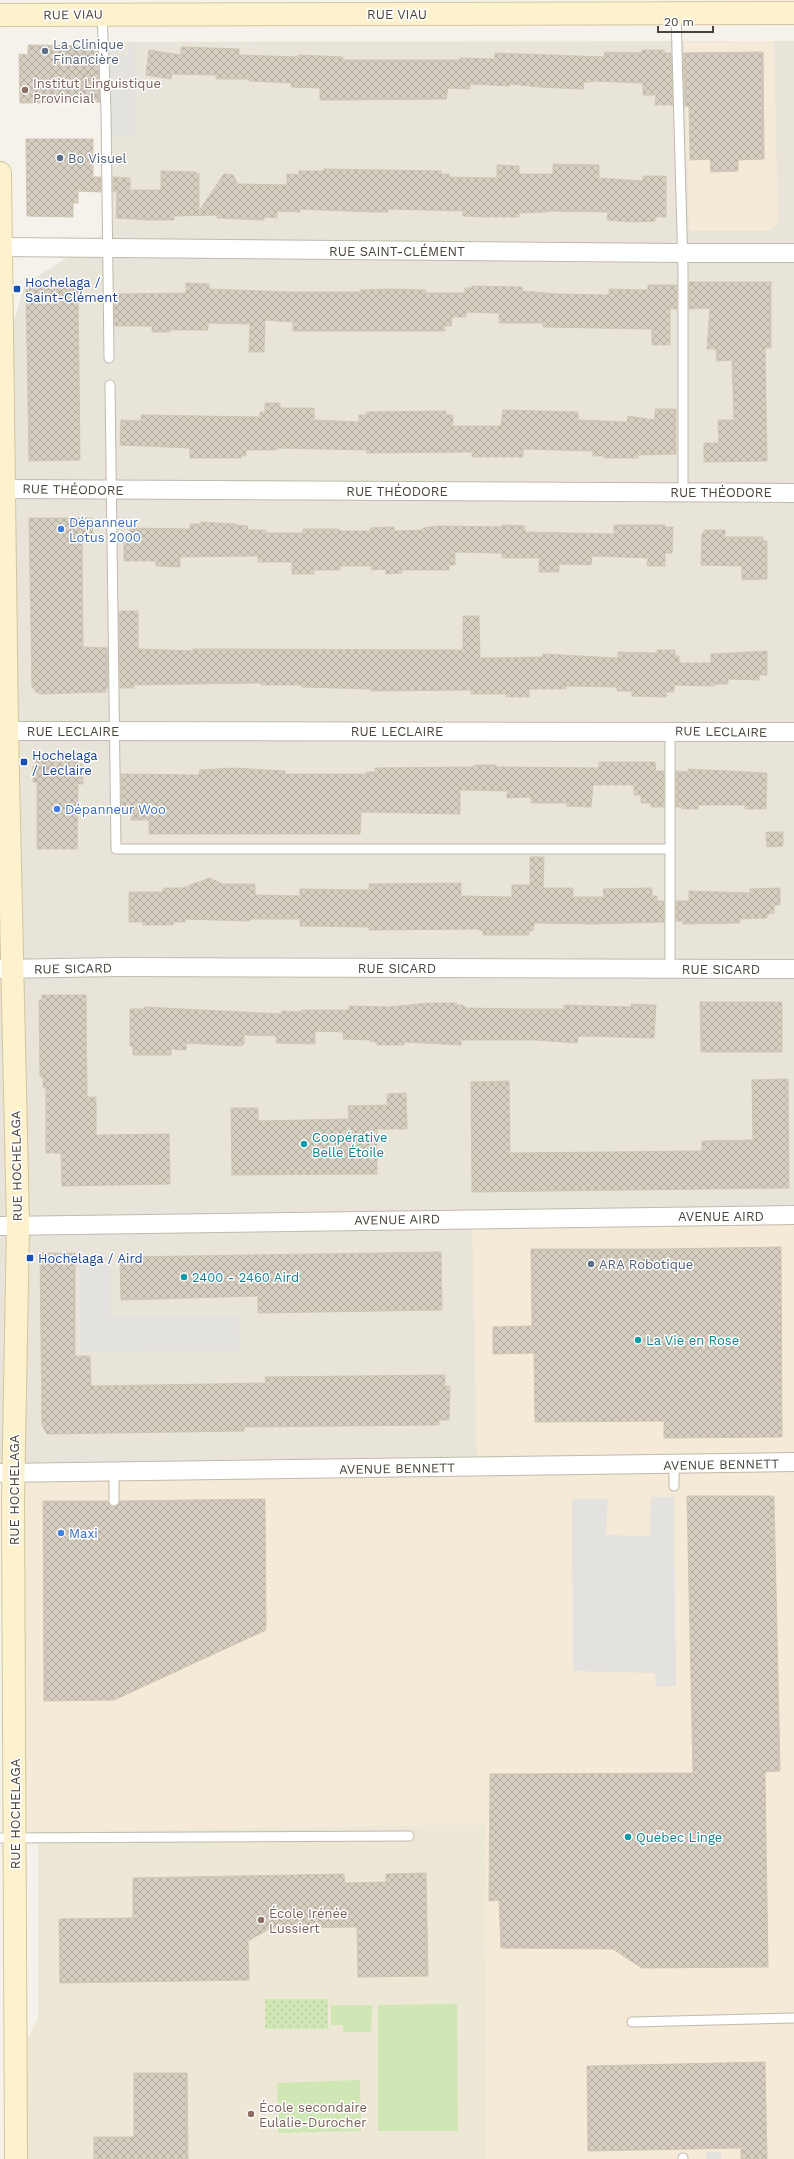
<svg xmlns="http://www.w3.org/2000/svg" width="794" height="2159" font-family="'Work Sans',sans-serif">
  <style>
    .residential { fill: #e9e4d9 }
    .commercial { fill: #f5e9d7 }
    .education { fill: #ede7d5 }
    .green { fill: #d0e7b5 }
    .garden { fill: url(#garden-dots) }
    .parking { fill: #e4e2df }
    .building { fill: url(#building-cross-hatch); stroke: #d1c6b4 }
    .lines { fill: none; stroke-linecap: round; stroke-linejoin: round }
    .lane-casing { stroke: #c0baad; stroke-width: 11 }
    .street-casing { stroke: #c0baad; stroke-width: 20 }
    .secondary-casing { stroke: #d3c69c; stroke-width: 24 }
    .lane { stroke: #fff; stroke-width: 9 }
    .street { stroke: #fff; stroke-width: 18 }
    .secondary { stroke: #fdf2cd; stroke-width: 22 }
    .service-dot { fill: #5c6f8a; stroke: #fff; stroke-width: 1.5 }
    .education-dot { fill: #8d6e63; stroke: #fff; stroke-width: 1.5 }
    .transit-dot { fill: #1a4fb4; stroke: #fff; stroke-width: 1.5 }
    .shop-dot { fill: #3f7fe0; stroke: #fff; stroke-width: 1.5 }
    .culture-dot { fill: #0f9aa8; stroke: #fff; stroke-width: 1.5 }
    .labels { text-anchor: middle; stroke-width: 3; stroke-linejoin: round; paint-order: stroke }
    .street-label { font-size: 13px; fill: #494339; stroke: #fff }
    .service-label { font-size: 13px; fill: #4e5e75; stroke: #fff; text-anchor: start }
    .education-label { font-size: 13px; fill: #785e54; stroke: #fff; text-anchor: start }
    .transit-label { font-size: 13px; fill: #164399; stroke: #fff; text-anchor: start }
    .shop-label { font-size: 13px; fill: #366cbe; stroke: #fff; text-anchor: start }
    .culture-label { font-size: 13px; fill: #0d838f; stroke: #fff; text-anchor: start }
  </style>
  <defs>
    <pattern id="garden-dots" width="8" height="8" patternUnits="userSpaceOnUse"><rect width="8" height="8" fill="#d0e7b5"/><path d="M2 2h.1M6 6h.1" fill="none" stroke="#b4c79c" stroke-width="1.8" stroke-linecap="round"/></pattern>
    <pattern id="building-cross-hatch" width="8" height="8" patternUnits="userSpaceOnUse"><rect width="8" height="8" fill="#d6cec0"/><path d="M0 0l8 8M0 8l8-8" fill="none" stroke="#b0a99d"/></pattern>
  </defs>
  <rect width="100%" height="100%" fill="#f5f2eb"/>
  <path class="residential" d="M 794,41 L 794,1462 L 0,1474 L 0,368 L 25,284 L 113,229 L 110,42 Z"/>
  <path class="commercial" d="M 774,41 L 778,218 L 777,225 L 769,231 L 689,231 L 684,42 Z
    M 794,1215 L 794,2159 L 486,2159 L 485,1824 L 38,1832 L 15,1837 L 13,1474 L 477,1470 L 472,1218 Z"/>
  <path class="education" d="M 485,1824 L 486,2159 L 16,2159 L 16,2063 L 38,2018 L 38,1832 Z"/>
  <path class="green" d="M 457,2004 L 458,2131 L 378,2131 L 378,2005 Z
    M 331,2005 L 372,2005 L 371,2032 L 343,2032 L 343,2025 L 331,2025 Z
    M 360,2080 L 361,2131 L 278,2133 L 277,2083 Z"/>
  <path class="garden" d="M 265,1999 L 328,1999 L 328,2029 L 265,2029 Z"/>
  <path class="parking" d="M 134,43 L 135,136 L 110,136 L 109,44 L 117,44 L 118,57 L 128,56 L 128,44 Z
    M 79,1255 L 110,1255 L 110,1317 L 239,1316 L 240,1351 L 80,1352 Z
    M 651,1497 L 674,1497 L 676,1686 L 656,1687 L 655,1673 L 573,1671 L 572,1499 L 608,1499 L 606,1535 L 650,1536 Z
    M 706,2152 L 721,2152 L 721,2159 L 706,2159 Z"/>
  <path class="building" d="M 28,45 L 97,46 L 100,102 L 20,103 L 19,54 L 28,55 Z
    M 181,47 L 239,49 L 239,55 L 298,57 L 298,55 L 343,57 L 343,60 L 460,60 L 460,58 L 495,59 L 495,53 L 604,57 L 605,52 L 642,53 L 642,50 L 664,50 L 664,53 L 671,53 L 673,105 L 655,105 L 656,95 L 643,95 L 643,83 L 591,81 L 591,82 L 584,82 L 583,89 L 539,87 L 510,84 L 510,86 L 470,84 L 470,89 L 448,88 L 446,99 L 341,100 L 320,100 L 320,88 L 291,87 L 292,83 L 249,81 L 249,79 L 216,79 L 216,75 L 172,74 L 171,79 L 146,75 L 149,50 L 181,55 Z
    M 763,52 L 764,159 L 738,160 L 738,171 L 711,172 L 710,159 L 690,160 L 689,106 L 685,106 L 683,53 Z
    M 26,139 L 93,139 L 93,177 L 101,177 L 101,192 L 78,191 L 78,203 L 73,203 L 73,217 L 27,216 Z
    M 553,164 L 599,165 L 599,178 L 643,181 L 643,176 L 666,176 L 666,217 L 655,217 L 655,221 L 632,222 L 607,220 L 608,212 L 547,211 L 547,212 L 519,213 L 519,217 L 485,217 L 463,216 L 463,211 L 388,209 L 388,212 L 372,212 L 300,209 L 300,212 L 277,211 L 277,218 L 264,217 L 264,220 L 217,218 L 217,215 L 174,216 L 174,220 L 150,220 L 116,218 L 117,192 L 113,192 L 113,177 L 130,178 L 130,190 L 161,190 L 161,171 L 196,172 L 196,174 L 199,174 L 199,211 L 224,174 L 233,175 L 238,184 L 287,185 L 287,174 L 299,175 L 299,171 L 323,171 L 324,169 L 441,171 L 441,174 L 449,174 L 449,177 L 497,178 L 497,165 L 519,166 L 519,174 L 553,174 Z
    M 689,282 L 771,282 L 771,348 L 765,348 L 767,461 L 704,462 L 704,443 L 719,443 L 718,420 L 734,420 L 732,360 L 717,361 L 716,349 L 707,349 L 710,308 L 689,309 Z
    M 186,283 L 209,284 L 209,289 L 290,292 L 360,292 L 360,290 L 391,289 L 426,290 L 426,293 L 465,293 L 465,288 L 472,288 L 472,286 L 516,287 L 522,287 L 522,291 L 558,294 L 609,295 L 609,289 L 645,290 L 648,289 L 648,285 L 677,285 L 677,309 L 670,309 L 670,345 L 652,345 L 652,329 L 543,327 L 543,323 L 499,323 L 499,313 L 466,312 L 466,317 L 452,317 L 451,326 L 445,326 L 445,331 L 293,331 L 293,322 L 265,320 L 264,352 L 249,352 L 250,324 L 208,323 L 208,330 L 170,330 L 170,332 L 152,332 L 152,326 L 115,326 L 114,302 L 118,302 L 118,294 L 186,293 Z
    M 78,286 L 80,460 L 29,461 L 26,287 Z
    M 265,403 L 280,403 L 280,408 L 314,408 L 314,420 L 359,422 L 359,415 L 367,415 L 366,412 L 446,411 L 446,415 L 453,415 L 453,426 L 501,426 L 503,410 L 578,412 L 578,420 L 627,422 L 628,416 L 655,420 L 655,409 L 676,409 L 676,454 L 638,455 L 638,458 L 604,458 L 604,456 L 593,456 L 593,451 L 523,449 L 523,457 L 472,457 L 472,452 L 367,453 L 367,450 L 277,448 L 277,450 L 246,450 L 246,456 L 241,456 L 241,458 L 190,458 L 190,448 L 120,445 L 121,420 L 141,421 L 141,415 L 260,417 L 260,412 L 265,412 Z
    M 29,518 L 92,518 L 93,541 L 82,541 L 83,647 L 107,648 L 108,688 L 106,688 L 106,692 L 41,694 L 36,692 L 32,686 Z
    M 200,522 L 236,524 L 236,525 L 248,526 L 248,530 L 266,530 L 266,533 L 303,533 L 303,529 L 336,529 L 340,530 L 340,531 L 370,531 L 370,528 L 394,527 L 394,531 L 423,530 L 423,528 L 439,526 L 502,527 L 502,525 L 525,526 L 525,532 L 614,534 L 614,525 L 665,525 L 665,527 L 673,527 L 672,553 L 665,553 L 665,566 L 647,566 L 648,558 L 592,556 L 591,565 L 559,564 L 559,572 L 539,572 L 539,558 L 502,558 L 502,553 L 455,552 L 455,565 L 449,565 L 449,570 L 402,570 L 402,573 L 386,574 L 386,569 L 371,570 L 371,566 L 340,566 L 340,570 L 314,570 L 314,574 L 292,574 L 292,562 L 258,562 L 258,556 L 180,557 L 180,567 L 156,566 L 156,561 L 124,561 L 124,534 L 130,533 L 130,528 L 190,529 L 190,524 L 200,524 Z
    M 704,530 L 725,530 L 725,537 L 763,537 L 763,541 L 767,541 L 767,579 L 742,580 L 742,566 L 701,565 L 702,533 L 704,533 Z
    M 119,611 L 138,611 L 138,648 L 140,649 L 193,651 L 193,649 L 231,649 L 463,650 L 463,616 L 479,616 L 480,658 L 543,657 L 543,654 L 618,658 L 618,652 L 657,653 L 657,650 L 675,650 L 675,656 L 679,656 L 679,663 L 711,663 L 711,654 L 767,651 L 767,675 L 759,675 L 759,680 L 728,679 L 728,684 L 714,684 L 714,686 L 674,685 L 674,692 L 666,692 L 666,697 L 632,696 L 632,691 L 617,691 L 617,687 L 566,686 L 566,689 L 529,689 L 529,697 L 506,697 L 506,694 L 471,694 L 471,690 L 371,691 L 371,689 L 302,687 L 302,685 L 261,685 L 261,683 L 134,685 L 134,688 L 120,688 Z
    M 77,757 L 78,764 L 82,764 L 83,784 L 78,784 L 77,849 L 37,849 L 37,782 L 33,782 L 33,766 L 36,766 L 36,758 Z
    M 599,762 L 655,762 L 656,771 L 664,771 L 664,807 L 651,807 L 651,803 L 641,803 L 641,795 L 634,795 L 634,785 L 593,785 L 591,807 L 567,806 L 567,803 L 531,803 L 531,797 L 507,798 L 507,791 L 460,790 L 460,814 L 361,812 L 360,834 L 149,834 L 149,820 L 131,820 L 132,815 L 122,814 L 121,774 L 199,775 L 200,770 L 233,768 L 285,771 L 285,774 L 366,774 L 366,772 L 375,772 L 375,768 L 474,767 L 474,765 L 496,765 L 496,767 L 599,768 Z
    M 688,769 L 767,773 L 766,809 L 745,809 L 745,805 L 698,805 L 698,809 L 682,809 L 682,807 L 676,807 L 676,771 L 688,772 Z
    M 766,832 L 783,832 L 783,846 L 767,847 Z
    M 530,857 L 544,857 L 543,888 L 573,888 L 573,897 L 604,897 L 603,889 L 652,888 L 652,896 L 657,896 L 657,901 L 664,901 L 664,922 L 594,924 L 534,923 L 533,931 L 529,931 L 529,935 L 483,935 L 483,931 L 477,929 L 369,930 L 369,927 L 300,926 L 300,919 L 250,919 L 249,921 L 185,919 L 185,922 L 173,922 L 173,925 L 143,925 L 143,922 L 129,922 L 129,892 L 163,892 L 163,888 L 182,888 L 210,878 L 222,884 L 255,884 L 255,895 L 300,896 L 300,889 L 369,890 L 369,884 L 461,883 L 461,896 L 512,897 L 512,885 L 530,885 Z
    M 780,888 L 780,905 L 774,905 L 774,913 L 767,914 L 767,918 L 740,919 L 740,923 L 683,924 L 683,921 L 676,921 L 676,901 L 689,901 L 689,891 L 750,893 L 750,889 Z
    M 42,995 L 86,995 L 87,1097 L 96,1097 L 96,1135 L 169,1134 L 170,1184 L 62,1186 L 61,1153 L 46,1153 L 46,1088 L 43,1088 L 43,1077 L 40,1077 L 39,1000 L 42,1000 Z
    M 700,1002 L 782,1002 L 782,1052 L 701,1052 Z
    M 429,1003 L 457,1003 L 457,1005 L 462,1005 L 466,1008 L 520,1009 L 564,1009 L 564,1005 L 631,1007 L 631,1004 L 656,1005 L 654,1038 L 580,1036 L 578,1037 L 577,1043 L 536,1040 L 461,1040 L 461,1045 L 404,1042 L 404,1045 L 377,1045 L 377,1042 L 370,1042 L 370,1040 L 343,1039 L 343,1032 L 315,1031 L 315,1044 L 276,1043 L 276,1036 L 244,1035 L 244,1044 L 242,1046 L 186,1043 L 186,1050 L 171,1049 L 171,1055 L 133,1055 L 133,1047 L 130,1046 L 130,1009 L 144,1009 L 144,1007 L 282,1014 L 282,1011 L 301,1012 L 301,1010 L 349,1010 L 349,1006 L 390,1007 Z
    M 788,1079 L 789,1188 L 472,1192 L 471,1082 L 509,1081 L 510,1153 L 702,1151 L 702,1141 L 753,1140 L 752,1080 Z
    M 406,1093 L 407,1129 L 377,1129 L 377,1174 L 232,1175 L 231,1108 L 258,1108 L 258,1121 L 349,1119 L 348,1106 L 387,1105 L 387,1094 Z
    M 781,1247 L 782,1437 L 664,1438 L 664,1421 L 535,1422 L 534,1353 L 493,1354 L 493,1327 L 532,1326 L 531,1249 L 662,1249 Z
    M 441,1252 L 442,1310 L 258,1313 L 258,1296 L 121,1300 L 120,1257 Z
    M 40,1253 L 75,1253 L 75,1356 L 90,1356 L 91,1386 L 266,1383 L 265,1377 L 445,1375 L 445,1386 L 450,1386 L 449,1420 L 439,1420 L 439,1425 L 244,1427 L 244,1431 L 47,1434 L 42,1425 Z
    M 687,1496 L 774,1496 L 780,1771 L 765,1772 L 768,1967 L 642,1968 L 613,1949 L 501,1948 L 499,1900 L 489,1901 L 490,1774 L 693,1773 Z
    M 265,1499 L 266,1630 L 114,1700 L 44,1701 L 43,1501 L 108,1501 L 111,1506 L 114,1507 L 119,1504 L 120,1501 Z
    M 426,1873 L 428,1976 L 358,1977 L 357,1927 L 271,1928 L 248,1941 L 249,1980 L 60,1983 L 59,1919 L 133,1918 L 133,1878 L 344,1874 L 345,1883 L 386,1882 L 386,1874 Z
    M 765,2062 L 767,2159 L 741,2159 L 741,2148 L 588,2151 L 587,2066 Z
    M 134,2073 L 187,2073 L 188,2159 L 94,2159 L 94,2137 L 134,2137 Z"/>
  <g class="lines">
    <g class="lane-casing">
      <path id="lane" d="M 102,14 L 106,111 L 109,358
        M 676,14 L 683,269 L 683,492
        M 110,385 L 116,849 L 670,849
        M 670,731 L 670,969
        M 114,1471 L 114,1501
        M 674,1486 L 674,1465
        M 0,1838 L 409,1836
        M 632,2022 L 794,2018
        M 683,2159 L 683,2158"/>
    </g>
    <g class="street-casing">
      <path id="street" d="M 0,247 L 681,253 L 794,253
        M 0,489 L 794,493
        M 0,731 L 794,732
        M 0,969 L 118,967 L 794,969
        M 0,1226 L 794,1215
        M 0,1473 L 794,1462"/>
    </g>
    <g class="secondary-casing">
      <path id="secondary" d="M 0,15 L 794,13
        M 0,173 L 7,731 L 18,1225 L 13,1500 L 16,2159"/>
    </g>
    <use href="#lane" class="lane"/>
    <use href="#street" class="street"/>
    <use href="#secondary" class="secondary"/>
  </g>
  <g class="service-dot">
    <circle cx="45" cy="51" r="4"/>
    <circle cx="60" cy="158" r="4"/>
    <circle cx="591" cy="1264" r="4"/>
  </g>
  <g class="education-dot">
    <circle cx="25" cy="90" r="4"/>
    <circle cx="261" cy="1920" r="4"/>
    <circle cx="251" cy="2114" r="4"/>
  </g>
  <g class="transit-dot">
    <rect x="13" y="285" width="8" height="8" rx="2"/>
    <rect x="20" y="758" width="8" height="8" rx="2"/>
    <rect x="26" y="1254" width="8" height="8" rx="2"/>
  </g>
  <g class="shop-dot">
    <circle cx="61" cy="529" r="4"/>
    <circle cx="57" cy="809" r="4"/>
    <circle cx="61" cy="1533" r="4"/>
  </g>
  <g class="culture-dot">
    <circle cx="304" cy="1144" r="4"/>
    <circle cx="184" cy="1277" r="4"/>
    <circle cx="638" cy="1340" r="4"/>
    <circle cx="628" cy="1837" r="4"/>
  </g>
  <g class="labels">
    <g class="street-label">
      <text transform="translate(73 14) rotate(-1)" y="5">RUE VIAU</text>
      <text x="397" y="19">RUE VIAU</text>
      <text x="397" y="256">RUE SAINT-CLÉMENT</text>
      <text transform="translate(73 489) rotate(1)" y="5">RUE THÉODORE</text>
      <text x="397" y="496">RUE THÉODORE</text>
      <text x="721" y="497">RUE THÉODORE</text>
      <text x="73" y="736">RUE LECLAIRE</text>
      <text x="397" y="736">RUE LECLAIRE</text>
      <text transform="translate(721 731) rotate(1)" y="5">RUE LECLAIRE</text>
      <text transform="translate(73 968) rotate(-1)" y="5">RUE SICARD</text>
      <text x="397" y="973">RUE SICARD</text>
      <text x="721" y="974">RUE SICARD</text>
      <text transform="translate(16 1166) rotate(-91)" y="5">RUE HOCHELAGA</text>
      <text x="721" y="1221">AVENUE AIRD</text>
      <text transform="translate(397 1219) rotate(-1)" y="5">AVENUE AIRD</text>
      <text transform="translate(721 1464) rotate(-1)" y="5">AVENUE BENNETT</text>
      <text transform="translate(397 1468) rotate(-1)" y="5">AVENUE BENNETT</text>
      <text transform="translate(14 1490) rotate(-90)" y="5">RUE HOCHELAGA</text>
      <text transform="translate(15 1814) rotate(-90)" y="5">RUE HOCHELAGA</text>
    </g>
    <g class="service-label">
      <text x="53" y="49">La Clinique<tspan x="53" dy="15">Financière</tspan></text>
      <text x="68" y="163">Bo Visuel</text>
      <text x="599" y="1269">ARA Robotique</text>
    </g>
    <g class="education-label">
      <text x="33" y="88">Institut Linguistique<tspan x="33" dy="15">Provincial</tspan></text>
      <text x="269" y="1918">École Irénée<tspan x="269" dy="15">Lussiert</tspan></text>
      <text x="259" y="2112">École secondaire<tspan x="259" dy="15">Eulalie-Durocher</tspan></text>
    </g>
    <g class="transit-label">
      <text x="25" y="287">Hochelaga /<tspan x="25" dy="15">Saint-Clément</tspan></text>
      <text x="32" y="760">Hochelaga<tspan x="32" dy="15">/ Leclaire</tspan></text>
      <text x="38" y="1263">Hochelaga / Aird</text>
    </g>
    <g class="shop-label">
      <text x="69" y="527">Dépanneur<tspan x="69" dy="15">Lotus 2000</tspan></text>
      <text x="65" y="814">Dépanneur Woo</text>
      <text x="69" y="1538">Maxi</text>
    </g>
    <g class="culture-label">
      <text x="312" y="1142">Coopérative<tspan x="312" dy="15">Belle Étoile</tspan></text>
      <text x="192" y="1282">2400 - 2460 Aird</text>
      <text x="646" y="1345">La Vie en Rose</text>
      <text x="636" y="1842">Québec Linge</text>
    </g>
  </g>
  <path d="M658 26v6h55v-6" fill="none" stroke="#494339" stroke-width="2"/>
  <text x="664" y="26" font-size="12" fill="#494339" stroke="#ffffff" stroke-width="3" paint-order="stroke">20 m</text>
</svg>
